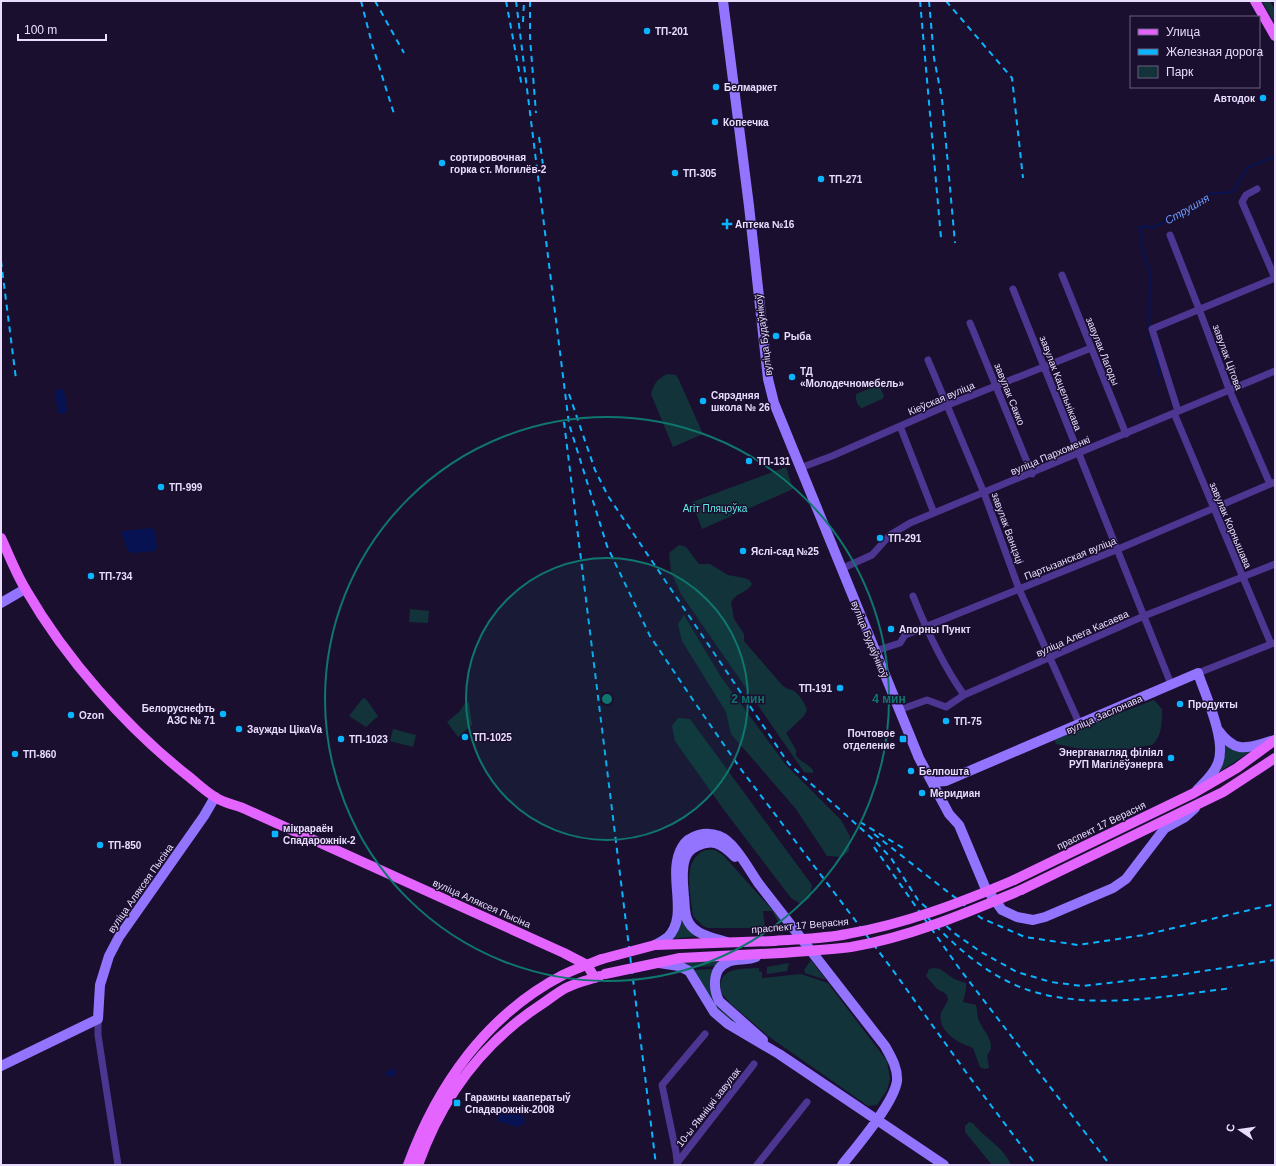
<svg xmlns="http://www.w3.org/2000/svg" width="1276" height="1166" font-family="Helvetica,sans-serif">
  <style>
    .green { fill: #12333a }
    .water { fill: #061252 }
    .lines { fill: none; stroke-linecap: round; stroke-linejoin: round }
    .stream { stroke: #061252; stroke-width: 2 }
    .minor { stroke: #4c3692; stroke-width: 7 }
    .secondary { stroke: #9374ff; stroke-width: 10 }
    .primary { stroke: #e464ff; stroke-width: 10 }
    .rail { stroke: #09b5ff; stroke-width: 2; stroke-dasharray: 6 5; stroke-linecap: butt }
    .primary-bridge { stroke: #e464ff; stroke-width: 10 }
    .ring { fill: none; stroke: #0f766e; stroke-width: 2 }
    .poi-dot { fill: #09b5ff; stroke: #1b0f2f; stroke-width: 1.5 }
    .labels { text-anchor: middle; stroke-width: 3; stroke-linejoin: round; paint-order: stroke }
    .poi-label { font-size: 10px; font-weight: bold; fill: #e8ddff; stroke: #1b0f2f; text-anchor: start }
    .street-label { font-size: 10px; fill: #e8ddff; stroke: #1b0f2f }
    .park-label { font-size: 10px; fill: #5cece5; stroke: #1b0f2f }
    .water-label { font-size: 11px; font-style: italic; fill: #6b9dff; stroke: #1b0f2f }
    .centre { fill: #0f766e; stroke: #1b0f2f; stroke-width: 2 }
    .ring-label { font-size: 12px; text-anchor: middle; font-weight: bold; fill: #0f766e; stroke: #1b0f2f; stroke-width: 3; stroke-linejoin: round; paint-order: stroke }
  </style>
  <rect width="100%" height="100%" fill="#1b0f2f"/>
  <path class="green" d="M 1262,1 L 1270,1 L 1275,10 L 1275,24 Z
    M 668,374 L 676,375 L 679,380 L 703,434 L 673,447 L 651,394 C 654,384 657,378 668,374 Z
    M 876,386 L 880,387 L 884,396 L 882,399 L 862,408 C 857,406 855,398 856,394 Z
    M 786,467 L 793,489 L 702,529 L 692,502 Z
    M 679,545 L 686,547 L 699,564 L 710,564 L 728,575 L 744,578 L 749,580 L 752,584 C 747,593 737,592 731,602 L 734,619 L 744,634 L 744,641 L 782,685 C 786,689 790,689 794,691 C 800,695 805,704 807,710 L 804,716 L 786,733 L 796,750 L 796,756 C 800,761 807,763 813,770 L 813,773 L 804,772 L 681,594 L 671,572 L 669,553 Z
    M 410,609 L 429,611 L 428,623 L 409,622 Z
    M 684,615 L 721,677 L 786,765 L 841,820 L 850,836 L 849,851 L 842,857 L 827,856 L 796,809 L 731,734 L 726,712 L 682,641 L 678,624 Z
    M 363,698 L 366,699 L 378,716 L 366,727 L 349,716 Z
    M 1154,700 L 1162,709 C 1162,722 1162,737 1152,745 L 1090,755 L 1081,749 L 1056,744 L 1054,738 Z
    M 466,702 L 469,703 L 472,725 L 458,737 L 447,722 L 459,712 Z
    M 678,718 L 690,719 L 812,885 L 810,898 L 801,904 L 791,898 L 724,810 L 675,741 L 672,726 Z
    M 393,729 L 416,735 L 413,747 L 390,741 Z
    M 1221,740 L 1253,750 L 1219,772 L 1225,755 Z
    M 706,850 L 715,850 L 723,855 L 783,922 L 779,923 L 772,911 L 763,911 L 765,928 L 708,928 L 703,926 L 693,916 C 691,896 681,858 706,850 Z
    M 681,914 L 699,936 L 670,939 Z
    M 723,960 L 719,966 L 689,967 L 682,963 Z
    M 811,960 L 826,980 L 805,973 L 804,970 Z
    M 789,963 L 787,971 L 767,974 L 767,967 Z
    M 759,968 L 759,971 L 762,972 L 762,978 L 801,974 L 828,983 L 887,1061 L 890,1079 L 887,1090 L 877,1105 L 868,1106 L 768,1036 L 731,1004 L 721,993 C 716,967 740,969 759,968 Z
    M 934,968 L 940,969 L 954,979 L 966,983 L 966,989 L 963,1002 L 976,1005 C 977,1009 977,1014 978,1018 C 981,1030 999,1043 987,1055 L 989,1068 L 984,1069 L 980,1067 L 973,1048 C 959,1043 937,1032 941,1013 C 943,1008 947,1004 948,999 L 946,994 L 937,989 L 926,976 L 929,969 Z
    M 714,969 L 710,986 L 752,1033 L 731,1022 L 716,1009 L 693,970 Z
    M 969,1122 L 973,1123 C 985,1139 1003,1146 1011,1165 L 992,1165 L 965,1132 L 965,1126 Z"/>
  <path class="water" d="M 62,389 L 64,391 L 67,410 L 65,413 L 60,414 L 58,412 L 55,393 L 56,390 Z
    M 151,528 L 154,529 L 157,546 L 155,551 L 134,553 L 128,551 L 122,535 L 122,531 Z
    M 395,1068 L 396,1075 L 387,1077 L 386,1072 Z
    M 503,1110 L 524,1116 L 525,1124 L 517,1127 L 497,1121 L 498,1114 Z"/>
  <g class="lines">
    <path class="stream" d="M 1149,329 L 1150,273 L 1141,246 L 1142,236 L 1139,228 L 1146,226 L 1151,228 L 1169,220 L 1209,194 L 1233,192 L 1247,168 L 1275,156
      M 1151,337 L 1160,377"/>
    <path class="minor" d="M 1257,189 L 1246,195 L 1242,202 L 1275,278
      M 1170,235 L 1199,309 L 1229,389 L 1270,484
      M 1062,275 L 1126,434
      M 1013,289 L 1171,684
      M 970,323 L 1032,474
      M 928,360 L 984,493 L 1019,589 L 1080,725
      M 1178,411 L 1152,329 L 1275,278
      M 1174,413 L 1271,644
      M 900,426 L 934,513
      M 800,468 L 832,456 L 948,405 L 1091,348
      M 841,569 L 872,555 L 890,535 L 910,523 L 1275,371
      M 913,596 C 927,631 942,664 964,695
      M 875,651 L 900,643 L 905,635 L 1116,550 L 1275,482
      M 1198,673 L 1274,643
      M 899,710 L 927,700 L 946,707 L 964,695 L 1144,616 L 1275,564
      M 98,1019 L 98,1035 L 118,1165
      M 677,1163 L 676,1152 L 662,1085 L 705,1034
      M 677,1163 L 754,1064
      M 757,1165 L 807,1102"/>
    <path class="secondary" d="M 723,1 L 749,206 L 768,379 L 774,403 L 919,758 L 949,814 L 959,825 L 985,887 L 1002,910 L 1017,917 L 1033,920 L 1045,917 L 1113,888 L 1126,879 L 1165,828 L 1185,817 L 1195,808
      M 1,603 L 25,589
      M 1218,730 C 1237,756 1248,747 1275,740
      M 932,782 L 946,781 L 1198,673 C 1205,695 1227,740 1218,763 C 1214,774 1205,782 1197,790
      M 727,942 C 714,938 696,935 689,923 C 684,916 685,905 684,896 C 683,884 681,871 685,859 C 688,848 704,841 715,843 C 723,845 730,852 735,857
      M 655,945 C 659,943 664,940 668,937 C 690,915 666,874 682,847 C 689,835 706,831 719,836 C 735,842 749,870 759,884 C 801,938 843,992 885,1046 C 891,1057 898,1068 897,1081 C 894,1103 857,1146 842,1165
      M 756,957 C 747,961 737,958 728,962 C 712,968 713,988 719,1001 L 763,1040
      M 659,963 L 679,966 L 689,971 L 714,1012 L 728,1024 L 779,1054 L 944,1165
      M 1,1066 L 98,1019 L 100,985 L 109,956 L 119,937 L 204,816 L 215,797"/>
    <path class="primary" d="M 1255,1 L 1275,36
      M 1,538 C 9,555 16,574 26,590 C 66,659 126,727 188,776 C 197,783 205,791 215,797 C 223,803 236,805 245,809 L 564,953 L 587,965 L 595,978
      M 1014,880 L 1194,793 L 1237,768 L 1275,740
      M 1021,890 L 1223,792 L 1275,758
      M 655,945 L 774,941
      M 657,963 L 680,958 L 781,953
      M 408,1165 C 437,1086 486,1015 563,975 C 575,969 589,964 602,959
      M 418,1165 C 442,1097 482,1043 542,1004 C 551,998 559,991 568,987 C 578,982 589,980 600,976"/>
    <path class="rail" d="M 361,1 L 372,44 L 395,117
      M 375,1 L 404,53
      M 506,1 L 522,87
      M 516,1 L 569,424 L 607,546 L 650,636 L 693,700 L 740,768 L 892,969 L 968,1075 L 1036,1165
      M 530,1 L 530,38 L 536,113
      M 920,1 L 941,238
      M 929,1 L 934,58 L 942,99 L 955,243
      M 946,1 L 1012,78 L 1023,178
      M 523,22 L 524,1
      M 539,137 L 543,165
      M 1,261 L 16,379
      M 569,394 L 595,470 L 608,496 L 789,764 L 876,842 L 891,858 L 918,900 L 954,933 L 981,952 L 1017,972 L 1051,982 L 1082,986 L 1171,976 L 1275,960
      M 564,422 L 656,1165
      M 860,822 L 903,848
      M 874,834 L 981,918 L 1025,937 L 1078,945 L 1144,935 L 1275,904
      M 874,847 L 959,968 L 1110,1165
      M 928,918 C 956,947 989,977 1028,990 C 1092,1011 1167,996 1232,988"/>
    <path class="primary-bridge" d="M 774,941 C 798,939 823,939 847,934 C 905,924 960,903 1014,880
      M 781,953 C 804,951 828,950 851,947 C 910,937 966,913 1021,890
      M 602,959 L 655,945
      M 605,974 L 657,963"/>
  </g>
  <circle cx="607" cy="699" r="141" fill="#0f766e" fill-opacity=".12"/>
  <g class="ring">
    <circle cx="607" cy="699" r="141"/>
    <circle cx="607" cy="699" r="282"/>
  </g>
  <g class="poi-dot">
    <circle cx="647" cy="31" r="4"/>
    <circle cx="716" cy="87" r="4"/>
    <circle cx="1263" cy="98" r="4"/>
    <circle cx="715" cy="122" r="4"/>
    <circle cx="442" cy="163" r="4"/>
    <circle cx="675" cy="173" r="4"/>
    <circle cx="821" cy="179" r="4"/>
    <path d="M725 218h4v4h4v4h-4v4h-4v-4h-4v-4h4z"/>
    <circle cx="776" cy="336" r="4"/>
    <circle cx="792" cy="377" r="4"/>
    <circle cx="703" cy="401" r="4"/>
    <circle cx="749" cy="461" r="4"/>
    <circle cx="161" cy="487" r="4"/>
    <circle cx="880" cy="538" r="4"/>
    <circle cx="743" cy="551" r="4"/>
    <circle cx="91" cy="576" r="4"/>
    <circle cx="891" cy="629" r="4"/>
    <circle cx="840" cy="688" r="4"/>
    <circle cx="1180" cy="704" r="4"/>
    <circle cx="223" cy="714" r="4"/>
    <circle cx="71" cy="715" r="4"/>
    <circle cx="946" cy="721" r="4"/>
    <circle cx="239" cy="729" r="4"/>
    <circle cx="465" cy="737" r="4"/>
    <circle cx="341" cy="739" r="4"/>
    <rect x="899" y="735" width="8" height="8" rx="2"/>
    <circle cx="15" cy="754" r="4"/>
    <circle cx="1171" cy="758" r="4"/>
    <circle cx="911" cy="771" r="4"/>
    <circle cx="922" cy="793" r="4"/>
    <rect x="271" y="830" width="8" height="8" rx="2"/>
    <circle cx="100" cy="845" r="4"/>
    <rect x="453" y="1099" width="8" height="8" rx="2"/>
  </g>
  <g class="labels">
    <g class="poi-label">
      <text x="655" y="35">ТП-201</text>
      <text x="724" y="91">Белмаркет</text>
      <text x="1255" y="102" text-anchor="end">Автодок</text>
      <text x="723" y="126">Копеечка</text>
      <text x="450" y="161">сортировочная<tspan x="450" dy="12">горка ст. Могилёв-2</tspan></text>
      <text x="683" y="177">ТП-305</text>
      <text x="829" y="183">ТП-271</text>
      <text x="735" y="228">Аптека №16</text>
      <text x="784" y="340">Рыба</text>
      <text x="800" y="375">ТД<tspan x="800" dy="12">«Молодечномебель»</tspan></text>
      <text x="711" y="399">Сярэдняя<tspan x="711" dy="12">школа № 26</tspan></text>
      <text x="757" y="465">ТП-131</text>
      <text x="169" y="491">ТП-999</text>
      <text x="888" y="542">ТП-291</text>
      <text x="751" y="555">Яслі-сад №25</text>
      <text x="99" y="580">ТП-734</text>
      <text x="899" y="633">Апорны Пункт</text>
      <text x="832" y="692" text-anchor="end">ТП-191</text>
      <text x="1188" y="708">Продукты</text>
      <text x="215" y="712" text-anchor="end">Белоруснефть<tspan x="215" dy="12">АЗС № 71</tspan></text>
      <text x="79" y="719">Ozon</text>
      <text x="954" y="725">ТП-75</text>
      <text x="247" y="733">Заужды ЦікаVа</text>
      <text x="895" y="737" text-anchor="end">Почтовое<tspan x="895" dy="12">отделение</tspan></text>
      <text x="473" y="741">ТП-1025</text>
      <text x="349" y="743">ТП-1023</text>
      <text x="1163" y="756" text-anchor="end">Энерганагляд філіял<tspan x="1163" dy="12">РУП Магілёўэнерга</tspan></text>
      <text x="23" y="758">ТП-860</text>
      <text x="919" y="775">Белпошта</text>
      <text x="930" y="797">Меридиан</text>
      <text x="283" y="832">мікрараён<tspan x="283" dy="12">Спадарожнік-2</tspan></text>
      <text x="108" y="849">ТП-850</text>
      <text x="465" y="1101">Гаражны кааператыў<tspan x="465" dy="12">Спадарожнік-2008</tspan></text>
    </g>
    <g class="street-label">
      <text transform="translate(763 335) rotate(-97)" y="4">вуліца Будаўнікоў</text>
      <text transform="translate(1103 351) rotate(68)" y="4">завулак Лагоды</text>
      <text transform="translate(1228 357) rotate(70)" y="4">завулак Цітова</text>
      <text transform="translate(1061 383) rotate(69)" y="4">завулак Кацельнікава</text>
      <text transform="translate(1010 394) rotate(68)" y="4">завулак Сакко</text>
      <text transform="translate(941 398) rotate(-23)" y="4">Кіеўская вуліца</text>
      <text transform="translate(1050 455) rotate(-23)" y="4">вуліца Пархоменкі</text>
      <text transform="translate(1231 525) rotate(67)" y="4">завулак Корнышава</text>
      <text transform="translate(1008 528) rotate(70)" y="4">завулак Ванцэці</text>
      <text transform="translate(1070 558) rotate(-22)" y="4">Партызанская вуліца</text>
      <text transform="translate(1082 633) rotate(-24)" y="4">вуліца Алега Касаева</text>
      <text transform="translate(870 639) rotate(68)" y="4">вуліца Будаўнікоў</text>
      <text transform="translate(1104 714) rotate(-24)" y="4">вуліца Заслонава</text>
      <text transform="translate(1101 825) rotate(-26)" y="4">праспект 17 Верасня</text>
      <text transform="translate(140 888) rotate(-55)" y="4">вуліца Аляксея Пысіна</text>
      <text transform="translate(482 903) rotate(24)" y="4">вуліца Аляксея Пысіна</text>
      <text transform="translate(800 925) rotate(-5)" y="4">праспект 17 Верасня</text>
      <text transform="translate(708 1107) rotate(-52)" y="4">10-ы Ямніцкі завулак</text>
    </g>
    <g class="park-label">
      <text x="715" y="512">Агіт Пляцоўка</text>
    </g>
    <g class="water-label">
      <text transform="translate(1187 209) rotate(-30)" y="4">Струшня</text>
    </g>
  </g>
  <circle cx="607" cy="699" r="6" class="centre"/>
  <g class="ring-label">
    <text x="748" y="703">2 мин</text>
    <text x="889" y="703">4 мин</text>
  </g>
  <rect width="1276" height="1166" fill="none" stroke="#e8ddff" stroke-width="4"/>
  <rect x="1130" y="16" width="130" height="72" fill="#1b0f2f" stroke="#6d6182"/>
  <rect x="1138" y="29" width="20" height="6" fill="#e464ff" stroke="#6d6182"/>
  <text x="1166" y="36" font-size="12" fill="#e8ddff">Улица</text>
  <rect x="1138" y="49" width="20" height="6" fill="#09b5ff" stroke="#6d6182"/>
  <text x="1166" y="56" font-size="12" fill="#e8ddff">Железная дорога</text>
  <rect x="1138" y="66" width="20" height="12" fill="#12333a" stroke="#6d6182"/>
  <text x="1166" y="76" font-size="12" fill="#e8ddff">Парк</text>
  <g transform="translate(1240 1130) rotate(283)" stroke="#1b0f2f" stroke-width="3" paint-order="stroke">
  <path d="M0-3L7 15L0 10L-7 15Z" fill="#e8ddff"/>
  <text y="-6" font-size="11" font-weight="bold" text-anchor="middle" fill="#e8ddff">С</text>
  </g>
  <path d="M18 34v6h88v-6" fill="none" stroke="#e8ddff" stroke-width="2"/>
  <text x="24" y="34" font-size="12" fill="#e8ddff" stroke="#1b0f2f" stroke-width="3" paint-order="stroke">100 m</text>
</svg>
